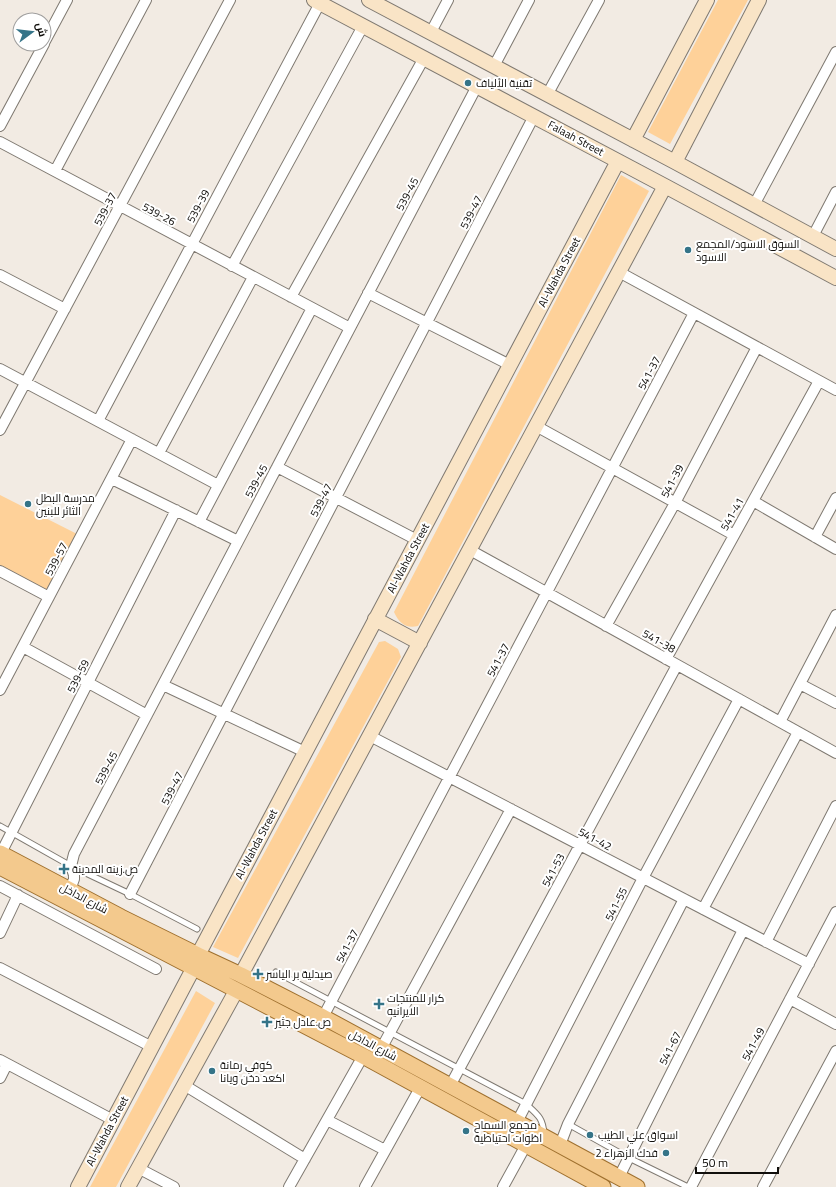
<svg xmlns="http://www.w3.org/2000/svg" width="836" height="1187" font-family="Georgia,Cairo,serif">
  <style>
    .green { fill: #fed199 }
    .lines { fill: none; stroke-linecap: round; stroke-linejoin: round }
    .lane-casing { stroke: #7f7971; stroke-width: 7 }
    .street-casing { stroke: #7f7971; stroke-width: 12 }
    .secondary-casing { stroke: #7f7971; stroke-width: 16 }
    .primary-casing { stroke: #9f702e; stroke-width: 17 }
    .lane { stroke: #fff; stroke-width: 5 }
    .street { stroke: #fff; stroke-width: 10 }
    .secondary { stroke: #f9e4c6; stroke-width: 14 }
    .primary { stroke: #f3c98d; stroke-width: 15 }
    .poi-dot { fill: #357488; stroke: #fff; stroke-width: 1.5 }
    .labels { text-anchor: middle; stroke-width: 4; stroke-linejoin: round; paint-order: stroke }
    .poi-label { font-size: 11px; fill: #110f0c; stroke: #fff; text-anchor: start }
    .street-label { font-size: 11px; fill: #110f0c; stroke: #fff }
  </style>
  <rect width="100%" height="100%" fill="#f2ebe3"/>
  <path class="green" d="M 718,0 L 748,0 L 670,144 L 648,132 Z
    M 621,175 L 649,191 L 418,626 C 406,629 399,623 394,612 Z
    M 0,495 L 83,537 L 49,597 L 0,571 Z
    M 385,641 L 398,649 L 401,657 L 238,958 L 213,947 L 379,642 Z
    M 196,991 L 215,1003 L 116,1187 L 90,1187 Z"/>
  <g class="lines">
    <g class="lane-casing">
      <path id="lane" d="M 0,826 L 71,866 L 130,894 L 197,929
        M 276,972 L 526,1104 C 538,1115 543,1118 544,1134
        M 568,1124 L 629,1158 L 688,1187"/>
    </g>
    <g class="street-casing">
      <path id="street" d="M 431,32 L 448,0
        M 44,43 L 67,0
        M 494,66 L 529,0
        M 547,95 L 599,0
        M 0,126 L 44,44
        M 0,142 L 350,328
        M 55,171 L 146,0
        M 754,205 L 836,52
        M 813,236 L 836,192
        M 232,266 L 363,26
        M 619,272 L 836,390
        M 0,275 L 65,309
        M 368,293 L 510,365
        M 291,297 L 424,58
        M 0,369 L 218,485
        M 98,421 L 320,3
        M 536,426 L 734,535
        M 0,430 L 230,0
        M 159,453 L 253,277
        M 277,467 L 417,540
        M 112,479 L 238,541
        M 753,501 L 836,549
        M 199,522 L 312,308
        M 815,537 L 836,498
        M 470,550 L 836,753
        M 0,571 L 49,597
        M 606,626 L 675,503 L 757,347
        M 23,647 L 147,715
        M 666,659 L 819,381
        M 800,684 L 836,703
        M 163,685 L 305,752
        M 0,690 L 132,439
        M 780,722 L 836,615
        M 370,736 L 809,964
        M 1,853 L 176,510
        M 0,886 L 156,969
        M 70,890 L 74,879 L 74,875 L 71,866 L 74,854 L 477,86
        M 130,894 L 534,116
        M 703,909 L 798,732
        M 0,933 L 18,895
        M 766,942 L 836,806
        M 0,968 L 152,1047
        M 790,999 L 836,1024
        M 323,1017 L 694,313
        M 381,1049 L 511,809
        M 0,1060 L 113,1120
        M 0,1078 L 7,1064
        M 184,1085 L 305,1159
        M 450,1086 L 677,665
        M 327,1120 L 385,1150
        M 517,1122 L 643,878 L 739,699
        M 560,1145 L 568,1124 L 684,899
        M 138,1168 L 174,1187
        M 619,1177 L 743,930
        M 289,1187 L 363,1056
        M 365,1187 L 420,1088
        M 503,1187 L 526,1145
        M 691,1187 L 836,912
        M 763,1187 L 836,1051"/>
    </g>
    <g class="secondary-casing">
      <path id="secondary" d="M 314,0 L 665,186 L 836,278
        M 369,0 L 675,162 L 836,249
        M 633,140 L 707,0
        M 675,162 L 759,0
        M 375,619 L 420,643
        M 198,955 L 618,161
        M 241,975 L 665,186
        M 78,1187 L 193,969
        M 128,1187 L 236,991"/>
    </g>
    <g class="primary-casing">
      <path id="primary" d="M 0,853 L 121,917 L 198,955 L 241,975 L 323,1017 L 637,1187
        M 0,867 L 363,1056 L 603,1187"/>
    </g>
    <use href="#lane" class="lane"/>
    <use href="#street" class="street"/>
    <use href="#secondary" class="secondary"/>
    <use href="#primary" class="primary"/>
  </g>
  <g class="poi-dot">
    <circle cx="468" cy="83" r="4"/>
    <circle cx="688" cy="250" r="4"/>
    <circle cx="28" cy="504" r="4"/>
    <path d="M62 863h4v4h4v4h-4v4h-4v-4h-4v-4h4z"/>
    <path d="M256 968h4v4h4v4h-4v4h-4v-4h-4v-4h4z"/>
    <path d="M377 998h4v4h4v4h-4v4h-4v-4h-4v-4h4z"/>
    <path d="M265 1016h4v4h4v4h-4v4h-4v-4h-4v-4h4z"/>
    <circle cx="212" cy="1071" r="4"/>
    <circle cx="466" cy="1131" r="4"/>
    <circle cx="590" cy="1135" r="4"/>
    <circle cx="666" cy="1153" r="4"/>
  </g>
  <g class="labels">
    <g class="poi-label">
      <text x="476" y="87">تقنية الألياف</text>
      <text x="696" y="248">السوق الاسود/المجمع<tspan x="696" dy="13">الاسود</tspan></text>
      <text x="36" y="502">مدرسة البطل<tspan x="36" dy="13">الثائر للبنين</tspan></text>
      <text x="72" y="873">ص.زينه المدينة</text>
      <text x="266" y="978">صيدلية بر الياسر</text>
      <text x="387" y="1002">كرار للمنتجات<tspan x="387" dy="13">الايرانيه</tspan></text>
      <text x="275" y="1026">ص.عادل جثير</text>
      <text x="220" y="1069">كوفي رمانة<tspan x="220" dy="13">اكعد دخن ويانا</tspan></text>
      <text x="474" y="1129">مجمع السماح<tspan x="474" dy="13">اظوات احتياطية</tspan></text>
      <text x="598" y="1139">اسواق علي الطيب</text>
      <text x="658" y="1157" text-anchor="end">فدك الزهراء 2</text>
    </g>
    <g class="street-label">
      <text transform="translate(576 138) rotate(28)" y="4">Falaah Street</text>
      <text transform="translate(407 194) rotate(-62)" y="4">539-45</text>
      <text transform="translate(198 206) rotate(-62)" y="4">539-39</text>
      <text transform="translate(105 209) rotate(-62)" y="4">539-37</text>
      <text transform="translate(471 212) rotate(-63)" y="4">539-47</text>
      <text transform="translate(159 214) rotate(28)" y="4">539-26</text>
      <text transform="translate(559 272) rotate(-62)" y="4">Al-Wahda Street</text>
      <text transform="translate(649 373) rotate(-62)" y="4">541-37</text>
      <text transform="translate(256 481) rotate(-62)" y="4">539-45</text>
      <text transform="translate(672 481) rotate(-62)" y="4">541-39</text>
      <text transform="translate(321 500) rotate(-63)" y="4">539-47</text>
      <text transform="translate(732 514) rotate(-61)" y="4">541-41</text>
      <text transform="translate(408 558) rotate(-62)" y="4">Al-Wahda Street</text>
      <text transform="translate(56 559) rotate(-62)" y="4">539-57</text>
      <text transform="translate(659 641) rotate(29)" y="4">541-38</text>
      <text transform="translate(498 660) rotate(-62)" y="4">541-37</text>
      <text transform="translate(78 676) rotate(-63)" y="4">539-59</text>
      <text transform="translate(106 768) rotate(-62)" y="4">539-45</text>
      <text transform="translate(172 788) rotate(-63)" y="4">539-47</text>
      <text transform="translate(595 839) rotate(28)" y="4">541-42</text>
      <text transform="translate(256 844) rotate(-62)" y="4">Al-Wahda Street</text>
      <text transform="translate(553 870) rotate(-62)" y="4">541-53</text>
      <text transform="translate(84 898) rotate(28)" y="4">شارع الداخل</text>
      <text transform="translate(616 904) rotate(-63)" y="4">541-55</text>
      <text transform="translate(347 946) rotate(-62)" y="4">541-37</text>
      <text transform="translate(753 1044) rotate(-62)" y="4">541-49</text>
      <text transform="translate(373 1045) rotate(28)" y="4">شارع الداخل</text>
      <text transform="translate(670 1048) rotate(-63)" y="4">541-67</text>
      <text transform="translate(107 1131) rotate(-62)" y="4">Al-Wahda Street</text>
    </g>
  </g>
  <g transform="translate(32 32) rotate(75)"><circle r="19" fill="#ffffff" stroke="#a09f9e"/>
  <path d="M0-3L7 15L0 10L-7 15Z" fill="#357488"/>
  <text y="-6" font-size="11" font-weight="bold" text-anchor="middle" fill="#110f0c">ش</text>
  </g>
  <path d="M696 1167v6h82v-6" fill="none" stroke="#110f0c" stroke-width="2"/>
  <text x="702" y="1167" font-size="12" fill="#110f0c" stroke="#ffffff" stroke-width="3" paint-order="stroke">50 m</text>
</svg>
